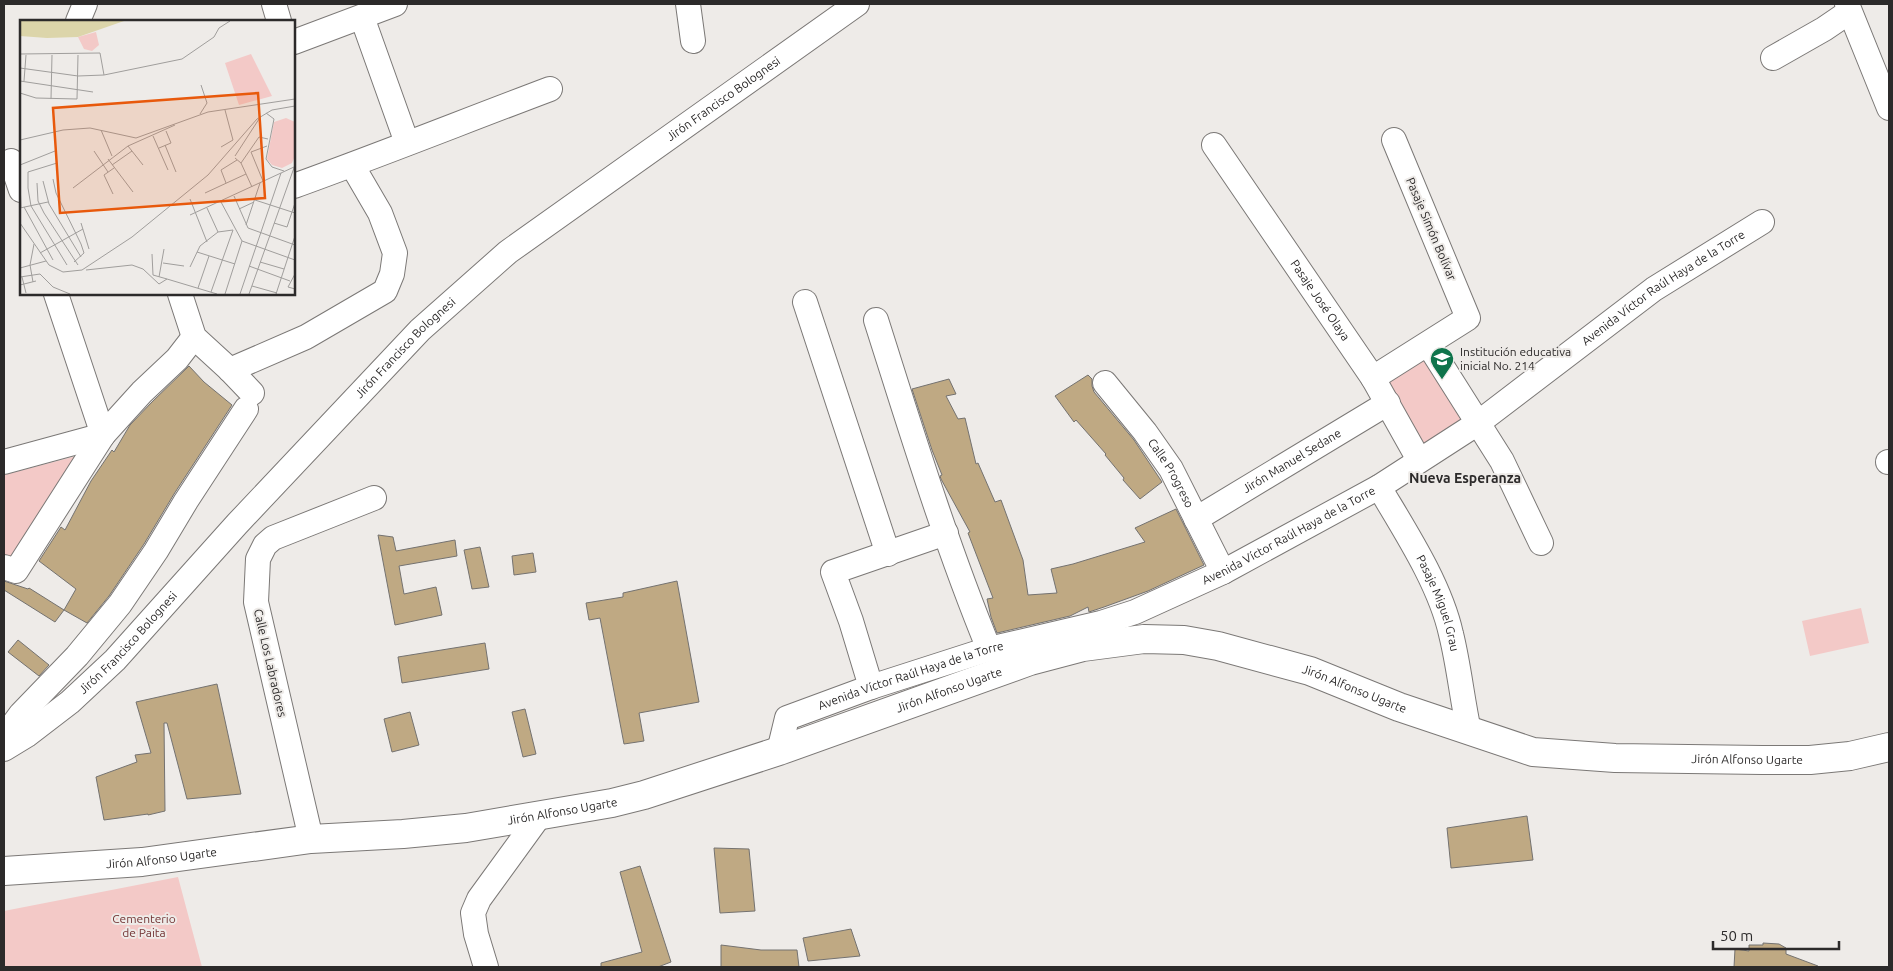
<svg xmlns="http://www.w3.org/2000/svg" width="1893" height="971" font-family="Ubuntu,sans-serif">
  <style>
    .green { fill: #f3c9c7 }
    .building { fill: #bfa983; stroke: #747270 }
    .lines { fill: none; stroke-linecap: round; stroke-linejoin: round }
    .minor-casing { stroke: #7b7876; stroke-width: 26 }
    .major-casing { stroke: #7b7876; stroke-width: 30 }
    .minor { stroke: #fff; stroke-width: 24 }
    .major { stroke: #fff; stroke-width: 28 }
    .labels { text-anchor: middle; stroke-width: 4; stroke-linejoin: round; paint-order: stroke }
    .street-label { font-size: 12px; fill: #2c2a2a; stroke: #eeebe8 }
    .poi-label { font-size: 12px; fill: #2c2a2a; stroke: #eeebe8; text-anchor: start }
    .park-label { font-size: 12px; fill: #733535; stroke: #eeebe8 }
    .neighbourhood-label { font-size: 14px; font-weight: bold; fill: #2c2a2a; stroke: #eeebe8 }
    .inset-road { fill: none; stroke: #a09e9c; stroke-width: 1 }
    .view { fill: #e8590c; fill-opacity: 0.15; stroke: #e8590c; stroke-width: 2.5 }
    .inset-edge { fill: none; stroke: #2c2a2a; stroke-width: 2.5 }
  </style>
  <rect width="100%" height="100%" fill="#eeebe8"/>
  <path class="green" d="M 1428,352 L 1470,422 L 1425,448 L 1383,378 Z
    M 84,454 L 16,559 L 4,555 L 4,475 Z
    M 1861,608 L 1869,643 L 1810,656 L 1802,621 Z
    M 178,877 L 202,967 L 4,967 L 4,911 Z"/>
  <path class="building" d="M 189,366 L 204,382 L 232,405 L 174,494 L 144,544 L 109,596 L 87,623 L 64,610 L 76,589 L 39,561 L 61,527 L 65,530 L 91,481 L 112,450 L 114,452 L 130,425 L 152,402 Z
    M 1088,375 L 1092,379 L 1092,386 L 1094,392 L 1134,440 L 1162,482 L 1140,499 L 1123,480 L 1124,478 L 1105,455 L 1106,454 L 1076,420 L 1074,422 L 1055,396 Z
    M 949,379 L 956,394 L 946,396 L 958,419 L 965,418 L 976,464 L 978,463 L 995,502 L 1001,500 L 1023,560 L 1028,595 L 1057,593 L 1051,569 L 1073,564 L 1145,542 L 1135,528 L 1176,509 L 1204,565 L 1148,591 L 1104,607 L 1089,612 L 1088,607 L 1070,616 L 997,633 L 991,617 L 987,599 L 993,598 L 968,533 L 970,532 L 941,479 L 940,476 L 942,475 L 932,450 L 912,389 Z
    M 378,535 L 393,537 L 396,551 L 455,540 L 457,556 L 399,566 L 404,594 L 436,587 L 442,615 L 395,625 Z
    M 480,547 L 489,587 L 472,589 L 464,550 Z
    M 533,553 L 536,572 L 514,575 L 512,556 Z
    M 4,581 L 28,589 L 29,588 L 64,610 L 55,622 L 4,590 Z
    M 677,581 L 699,702 L 639,713 L 644,741 L 624,744 L 600,618 L 589,620 L 586,603 L 623,597 L 623,593 Z
    M 18,640 L 49,665 L 39,676 L 8,652 Z
    M 485,643 L 489,669 L 402,683 L 398,657 Z
    M 217,684 L 241,794 L 187,799 L 167,723 L 164,723 L 165,811 L 148,815 L 148,814 L 104,820 L 96,777 L 137,762 L 135,755 L 151,753 L 136,702 Z
    M 525,709 L 536,754 L 523,757 L 512,712 Z
    M 410,712 L 419,745 L 392,752 L 384,719 Z
    M 1527,816 L 1533,860 L 1451,868 L 1447,828 Z
    M 714,848 L 749,849 L 755,911 L 720,913 Z
    M 640,866 L 671,962 L 658,967 L 601,967 L 601,963 L 642,952 L 620,872 Z
    M 851,929 L 860,956 L 808,961 L 803,938 Z
    M 1763,943 L 1779,944 L 1786,948 L 1786,954 L 1818,966 L 1818,967 L 1734,967 L 1735,949 L 1749,951 L 1749,945 L 1763,945 Z
    M 721,945 L 761,950 L 797,950 L 799,967 L 721,967 Z"/>
  <g class="lines">
    <g class="minor-casing">
      <g id="minor">
        <path d="M 274,4 L 279,21"/>
        <path d="M 688,4 L 693,41"/>
        <path d="M 1847,4 L 1889,108"/>
        <path d="M 362,17 L 407,143"/>
        <path d="M 78,21 L 85,4"/>
        <path d="M 294,42 L 395,4"/>
        <path d="M 1773,58 L 1824,29 L 1849,12"/>
        <path id="s1" d="M 1214,145 L 1373,378 L 1419,460"/>
        <path d="M 11,161 L 21,190"/>
        <path d="M 294,186 C 380,155 465,121 550,89"/>
        <path d="M 56,294 L 103,435"/>
        <path d="M 180,294 L 194,337 L 230,370 L 252,393"/>
        <path d="M 805,302 L 888,554"/>
        <path d="M 876,320 C 911,430 945,542 989,649"/>
        <path d="M 1428,344 L 1502,461 L 1541,543"/>
        <path d="M 230,370 L 306,337 L 385,291 L 392,274 L 395,253 L 380,213 L 352,165"/>
        <path d="M 1373,378 L 1468,318 L 1394,140"/>
        <path id="s2" d="M 1105,383 L 1145,432 L 1171,469 L 1223,572"/>
        <path d="M 4,462 L 103,435"/>
        <path d="M 1888,462 L 1889,462"/>
        <path id="s3" d="M 1379,487 C 1405,531 1440,584 1451,634 C 1459,666 1462,699 1469,731"/>
        <path id="s4" d="M 1196,519 L 1388,403"/>
        <path d="M 4,567 L 16,571 L 103,435 L 142,392 L 177,359 L 194,337"/>
        <path d="M 871,687 L 851,621 L 833,572 L 946,533"/>
        <path d="M 4,737 L 21,714 L 77,656 L 120,604 L 156,551 L 186,501 L 246,409"/>
        <path id="s5" d="M 4,749 L 27,735 L 70,702 L 115,660 L 237,524 L 420,330 L 508,252 L 857,4"/>
        <path id="s6" d="M 779,751 L 787,718 L 871,687 L 989,649 L 1101,623 L 1135,612 L 1223,572 L 1379,487 L 1478,423 L 1654,289 L 1762,222"/>
        <path d="M 311,839 L 256,602 L 258,559 L 265,545 L 273,538 L 374,498"/>
        <path d="M 486,967 L 476,934 L 473,913 L 479,899 L 540,815"/>
      </g>
    </g>
    <g class="major-casing">
      <g id="major">
        <path id="s7" d="M 4,871 L 142,862 L 311,839 L 403,834 L 466,828 L 612,803 L 644,795 L 779,751 L 1030,661 L 1083,647 L 1144,639 L 1184,640 L 1218,646 L 1310,671 L 1399,707 L 1533,752 L 1615,758 L 1762,760 L 1810,760 L 1850,756 L 1889,747"/>
      </g>
    </g>
    <use href="#minor" class="minor"/>
    <use href="#major" class="major"/>
  </g>
  <defs>
    <g id="school-pin" transform="scale(1.25)"><path d="M0 17L-7.5 6A9.5 9.5 0 1 1 7.5 6Z" fill="#0f744b" stroke="#eeebe8"/><path d="M0-5L7-2L0 1L-7-2ZM-4 1L0 2.5L4 1V4Q0 6-4 4Z" fill="#fff"/></g>
  </defs>
  <g fill-rule="evenodd">
    <use href="#school-pin" x="1442" y="359"/>
  </g>
  <g class="labels">
    <g class="street-label">
      <text dy="4" stroke="none"><textPath href="#s5" startOffset="974">Jirón Francisco Bolognesi</textPath></text>
      <text transform="translate(1431 229) rotate(67)" y="4">Pasaje Simón Bolívar</text>
      <text dy="4" stroke="none"><textPath href="#s6" startOffset="1020">Avenida Víctor Raúl Haya de la Torre</textPath></text>
      <text dy="4" stroke="none"><textPath href="#s1" startOffset="188">Pasaje José Olaya</textPath></text>
      <text dy="4" stroke="none"><textPath href="#s5" startOffset="569">Jirón Francisco Bolognesi</textPath></text>
      <text dy="4" stroke="none"><textPath href="#s4" startOffset="112">Jirón Manuel Sedane</textPath></text>
      <text dy="4" stroke="none"><textPath href="#s2" startOffset="112">Calle Progreso</textPath></text>
      <text dy="4" stroke="none"><textPath href="#s6" startOffset="570">Avenida Víctor Raúl Haya de la Torre</textPath></text>
      <text dy="4" stroke="none"><textPath href="#s3" startOffset="131">Pasaje Miguel Grau</textPath></text>
      <text dy="4" stroke="none"><textPath href="#s5" startOffset="164">Jirón Francisco Bolognesi</textPath></text>
      <text transform="translate(270 663) rotate(77)" y="4">Calle Los Labradores</text>
      <text dy="4" stroke="none"><textPath href="#s6" startOffset="165">Avenida Víctor Raúl Haya de la Torre</textPath></text>
      <text dy="4" stroke="none"><textPath href="#s7" startOffset="1388">Jirón Alfonso Ugarte</textPath></text>
      <text dy="4" stroke="none"><textPath href="#s7" startOffset="968">Jirón Alfonso Ugarte</textPath></text>
      <text dy="4" stroke="none"><textPath href="#s7" startOffset="1792">Jirón Alfonso Ugarte</textPath></text>
      <text dy="4" stroke="none"><textPath href="#s7" startOffset="562">Jirón Alfonso Ugarte</textPath></text>
      <text dy="4" stroke="none"><textPath href="#s7" startOffset="158">Jirón Alfonso Ugarte</textPath></text>
    </g>
    <g class="poi-label">
      <text x="1460" y="356">Institución educativa<tspan x="1460" dy="14">inicial No. 214</tspan></text>
    </g>
    <g class="park-label">
      <text x="144" y="923">Cementerio<tspan x="144" dy="14">de Paita</tspan></text>
    </g>
    <g class="neighbourhood-label">
      <text x="1465" y="483">Nueva Esperanza</text>
    </g>
  </g>
  <g transform="translate(20 20)">
    <rect width="275" height="275" fill="#eeebe8"/>
    <path d="M 76,12 L 79,25 L 72,31 L 64,29 L 58,17 ZM 231,34 L 252,76 L 219,85 L 205,43 ZM 266,98 L 275,102 L 275,136 L 272,143 L 262,148 L 252,145 L 247,139 L 254,102 Z" fill="#f3c9c7"/>
    <path d="M 0,1 L 104,1 L 58,17 L 27,18 L 0,16 Z" fill="#dcd5aa"/>
    <path class="inset-road" d="M 0,34 L 80,33 L 84,55 L 58,56 L 0,48M 84,55 L 162,39 L 194,17 L 199,8 L 210,1M 0,61 L 73,72M 4,61 L 6,35M 0,73 L 16,78 L 57,79 L 58,35M 31,79 L 32,35M 246,93 L 254,99 L 246,139 L 252,147 L 264,151M 180,94 L 187,83 L 181,65M 81,110 L 92,136M 133,116 L 148,150M 0,120 L 43,110 L 70,108 L 116,118 L 188,92 L 275,79M 145,125 L 156,152M 108,126 L 123,145M 201,127 L 213,120 L 205,90M 139,128 L 151,123 L 146,111M 74,131 L 88,152M 231,132 L 243,161M 231,132 L 247,126M 215,136 L 239,99M 215,138 L 221,143 L 232,167M 88,139 L 113,172M 37,143 L 8,152 L 8,168 L 11,186 L 47,245M 221,143 L 239,117 L 248,119M 0,145 L 35,131M 92,145 L 112,131M 33,159 L 36,173 L 61,224 L 64,233 L 54,242M 0,161 L 1,188M 23,161 L 29,184 L 61,237M 17,163 L 18,181 L 24,193 L 58,245M 206,163 L 201,150 L 217,140M 53,168 L 108,126 L 155,105M 185,173 L 226,154M 93,174 L 84,155 L 94,148M 214,176 L 228,208 L 275,225M 170,179 L 187,222M 235,180 L 275,193M 201,182 L 222,221 L 275,240M 4,187 L 33,240M 0,188 L 28,182M 187,188 L 198,212M 219,189 L 234,182M 170,195 L 274,147M 0,203 L 29,245 L 43,252 L 62,250 L 112,217 L 188,155 L 237,99 L 252,90 L 275,86M 61,203 L 69,229M 254,203 L 267,207 L 275,183M 226,205 L 240,163M 177,232 L 215,244M 20,233 L 63,209M 132,234 L 133,255 L 147,259M 240,242 L 264,249M 143,243 L 164,246M 229,246 L 270,261M 170,247 L 180,226 L 198,212 L 213,210M 0,248 L 26,241M 66,250 L 112,245 L 123,249 L 139,264 L 147,259 L 197,274M 275,254 L 268,267 L 275,269M 0,257 L 20,254 L 33,267 L 50,274M 2,257 L 6,273M 139,257 L 144,229M 13,262 L 10,245 L 14,224M 0,265 L 16,261M 232,266 L 257,273M 178,268 L 189,236M 191,272 L 213,210M 205,274 L 222,221M 220,274 L 261,153M 229,274 L 275,145M 256,274 L 275,216"/>
    <path class="view" d="M 238,73 L 245,178 L 40,193 L 33,88 Z"/>
    <rect width="275" height="275" class="inset-edge"/>
  </g>
  <rect width="1893" height="971" fill="none" stroke="#2c2a2a" stroke-width="10"/>
  <path d="M1713 941v8h126v-8" fill="none" stroke="#2c2a2a" stroke-width="2.5"/>
  <text x="1720" y="941" font-size="15" fill="#2c2a2a" stroke="#eeebe8" stroke-width="4" paint-order="stroke">50 m</text>
</svg>
